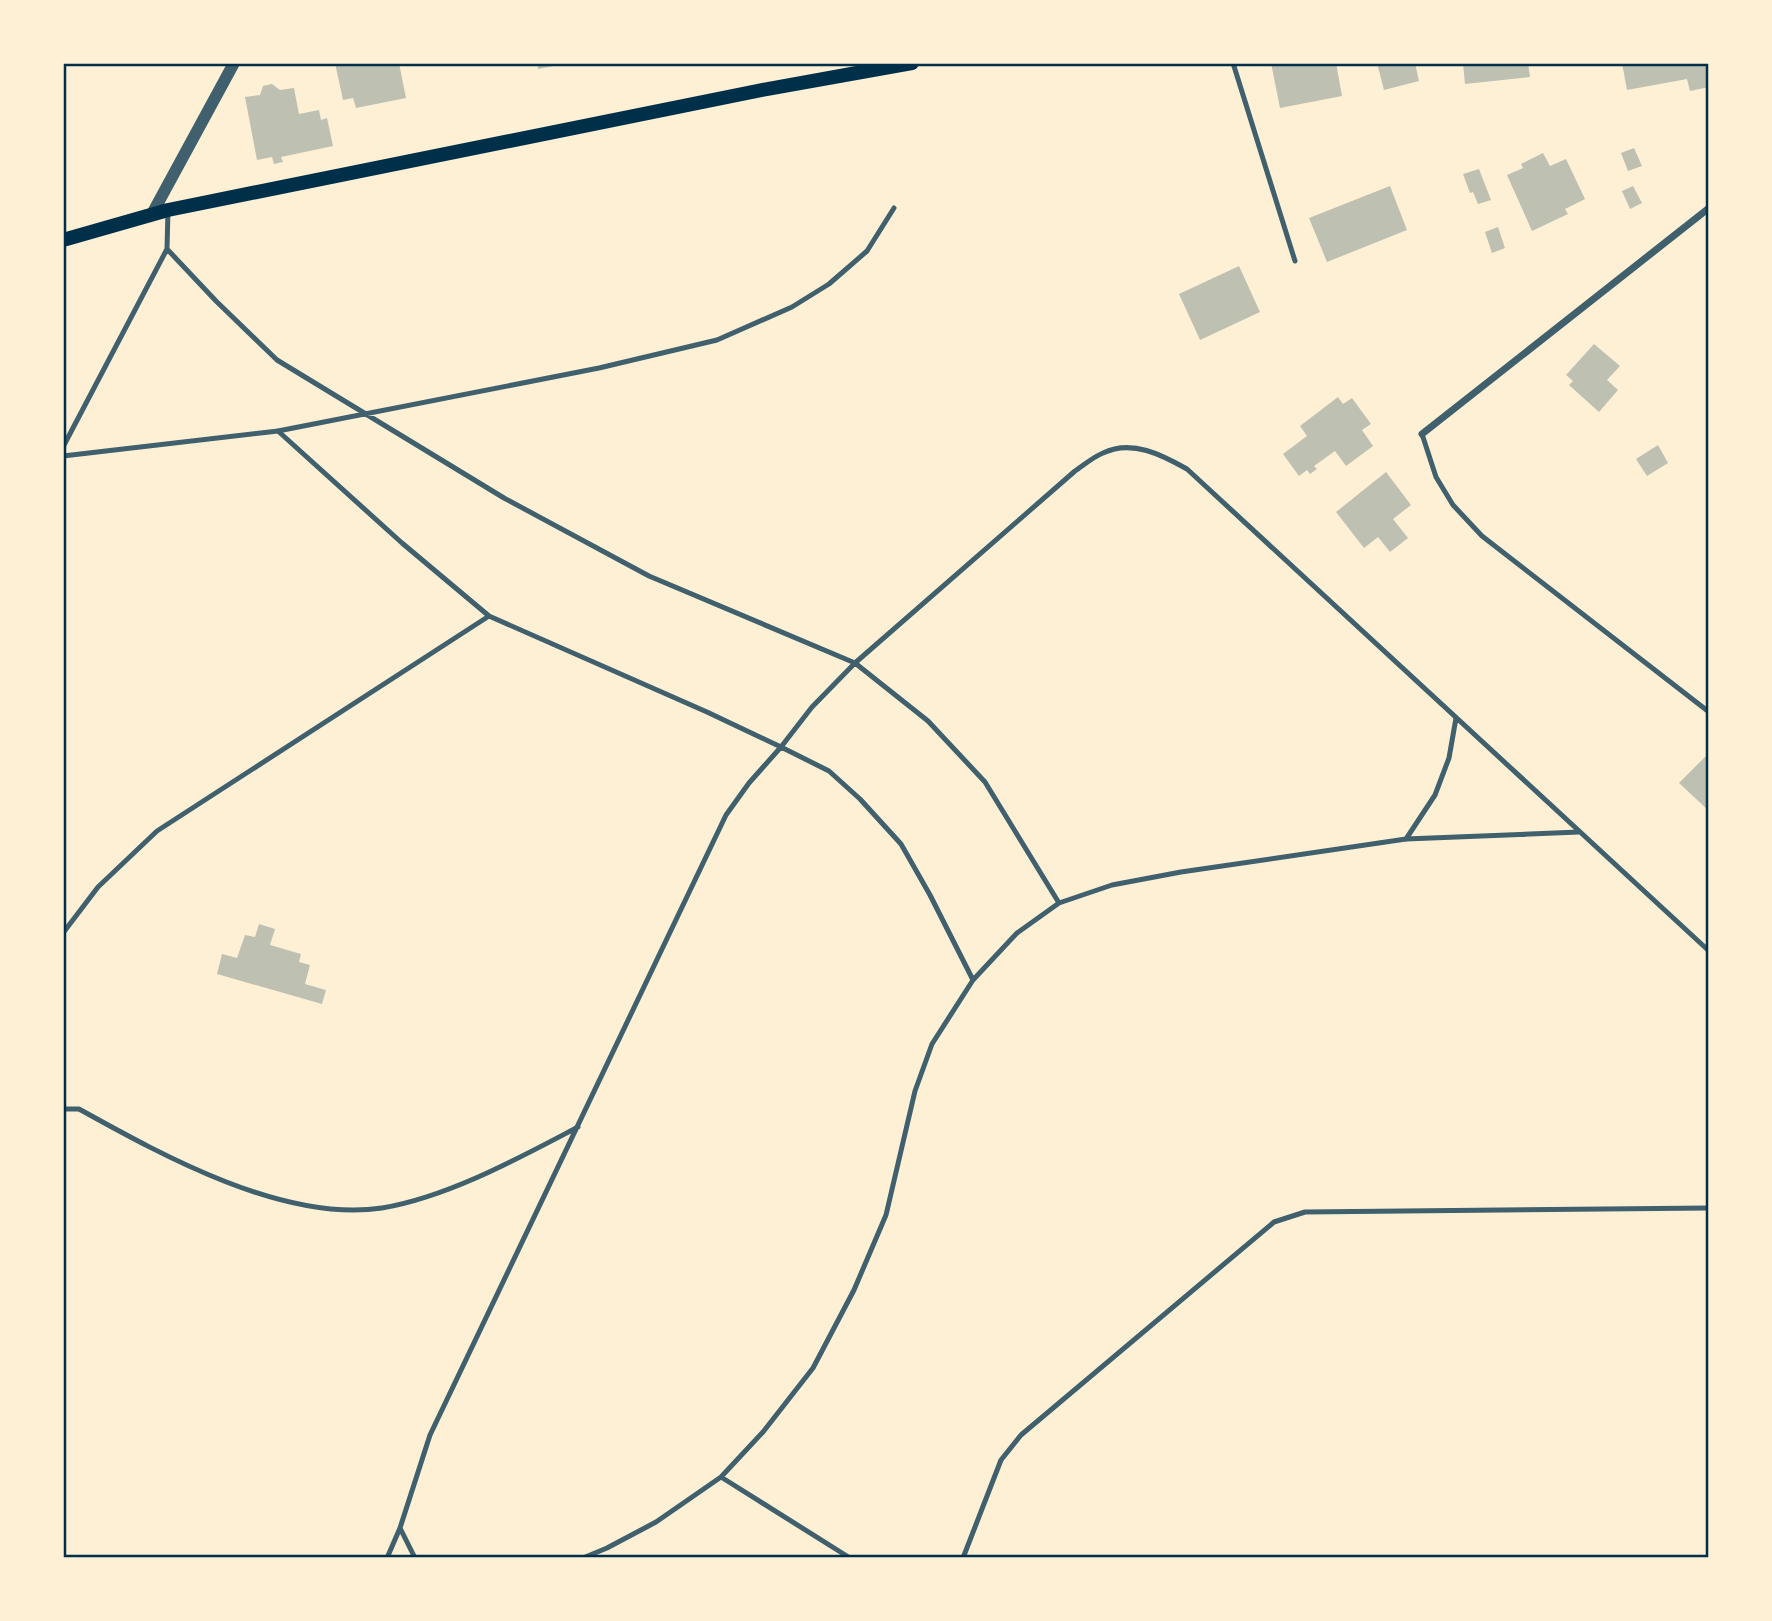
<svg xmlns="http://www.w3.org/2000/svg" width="1772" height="1621" font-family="Cabin,sans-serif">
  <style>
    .building { fill: #bec0b2 }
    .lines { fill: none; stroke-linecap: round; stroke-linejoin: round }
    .service { stroke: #3f606c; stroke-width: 5 }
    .minor { stroke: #3f606c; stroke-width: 7 }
    .tertiary { stroke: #3f606c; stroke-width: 12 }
    .secondary { stroke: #003049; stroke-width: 14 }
    .neatline { fill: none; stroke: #003049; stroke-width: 2.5 }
  </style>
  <rect width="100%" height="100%" fill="#fdf0d5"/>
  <path class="building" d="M 335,63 L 399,63 L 406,98 L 356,108 L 353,98 L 343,100 Z
    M 537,63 L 564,63 L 564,64 L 538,69 Z
    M 1271,63 L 1336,63 L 1342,96 L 1280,108 Z
    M 1377,63 L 1415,63 L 1419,81 L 1384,90 Z
    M 1463,63 L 1528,63 L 1530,77 L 1465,84 Z
    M 1622,63 L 1709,63 L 1709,87 L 1690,91 L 1687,79 L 1627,90 Z
    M 272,84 L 280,90 L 294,88 L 299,114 L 319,110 L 321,120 L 327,118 L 333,146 L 281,157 L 283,162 L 274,164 L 272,157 L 257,160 L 245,97 L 260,95 L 263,86 Z
    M 1634,148 L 1642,166 L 1628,171 L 1621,153 Z
    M 1543,153 L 1550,166 L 1566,159 L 1585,199 L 1565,209 L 1568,214 L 1532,231 L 1507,175 L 1523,168 L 1521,164 Z
    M 1479,169 L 1491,200 L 1478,204 L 1473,192 L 1470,193 L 1463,174 Z
    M 1390,186 L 1407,230 L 1327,262 L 1309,218 Z
    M 1633,186 L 1642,203 L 1630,209 L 1622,191 Z
    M 1498,227 L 1505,248 L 1492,253 L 1485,232 Z
    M 1239,266 L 1260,312 L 1200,340 L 1179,294 Z
    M 1594,344 L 1620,366 L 1607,380 L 1618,390 L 1599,412 L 1569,385 L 1573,381 L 1566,375 Z
    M 1338,397 L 1343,404 L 1352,398 L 1371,424 L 1362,430 L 1373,446 L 1346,466 L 1335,451 L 1314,466 L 1317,469 L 1310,474 L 1307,470 L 1299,476 L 1283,454 L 1307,436 L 1300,426 Z
    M 1658,445 L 1668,463 L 1647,476 L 1636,459 Z
    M 1386,472 L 1411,505 L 1393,519 L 1408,538 L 1390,552 L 1378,537 L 1364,548 L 1336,512 Z
    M 1709,753 L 1709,811 L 1679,783 Z
    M 259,924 L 275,929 L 270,945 L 301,954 L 299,962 L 310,965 L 305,984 L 326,990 L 322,1004 L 217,974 L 222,954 L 237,958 L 245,935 L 255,937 Z"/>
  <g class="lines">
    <path class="service" d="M 1233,63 L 1295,261
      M 167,249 L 216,301 L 277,360 L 504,498 L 649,576 L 855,663 L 928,721 L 985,782 L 1059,903
      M 278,431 L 402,543 L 489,616
      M 1422,434 L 1436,477 L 1453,505 L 1482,536 L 1709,712
      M 63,447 L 167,249 L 168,210
      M 63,456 L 278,431 L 599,368 L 717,340 L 792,307 L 829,284 L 867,251 L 894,208
      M 1406,839 L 1435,795 L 1449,758 L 1456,718
      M 63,933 L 98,887 L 157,831 L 489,616 L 707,712 L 781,747 L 749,783 L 726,815 L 430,1435 L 400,1528 L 387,1558
      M 973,980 L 930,895 L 901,844 L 860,799 L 829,771 L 781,747 L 812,707 L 855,663 L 1075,471 C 1084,465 1093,457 1103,453 C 1132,439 1162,455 1187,469 L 1709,951
      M 63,1109 L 79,1109 C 162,1155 284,1223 382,1208 C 448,1197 519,1158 578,1127
      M 721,1477 L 850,1558
      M 400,1528 L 415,1558
      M 583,1558 L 607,1548 L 656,1522 L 721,1477 L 763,1432 L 813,1368 L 854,1290 L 886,1215 L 915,1091 L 932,1044 L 973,980 L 1017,933 L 1059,903 L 1112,885 L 1181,872 L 1406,839 L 1579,832
      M 963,1558 L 1001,1460 L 1021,1435 L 1274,1222 L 1305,1212 L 1709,1208"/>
    <path class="minor" d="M 1422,434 L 1709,208"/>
    <path class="tertiary" d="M 152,214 L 234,63"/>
    <path class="secondary" d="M 63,240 L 168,210 L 762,90 L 912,63"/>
  </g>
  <rect width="1772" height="1621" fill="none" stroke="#fdf0d5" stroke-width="130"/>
  <rect x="65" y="65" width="1642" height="1491" class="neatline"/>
</svg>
